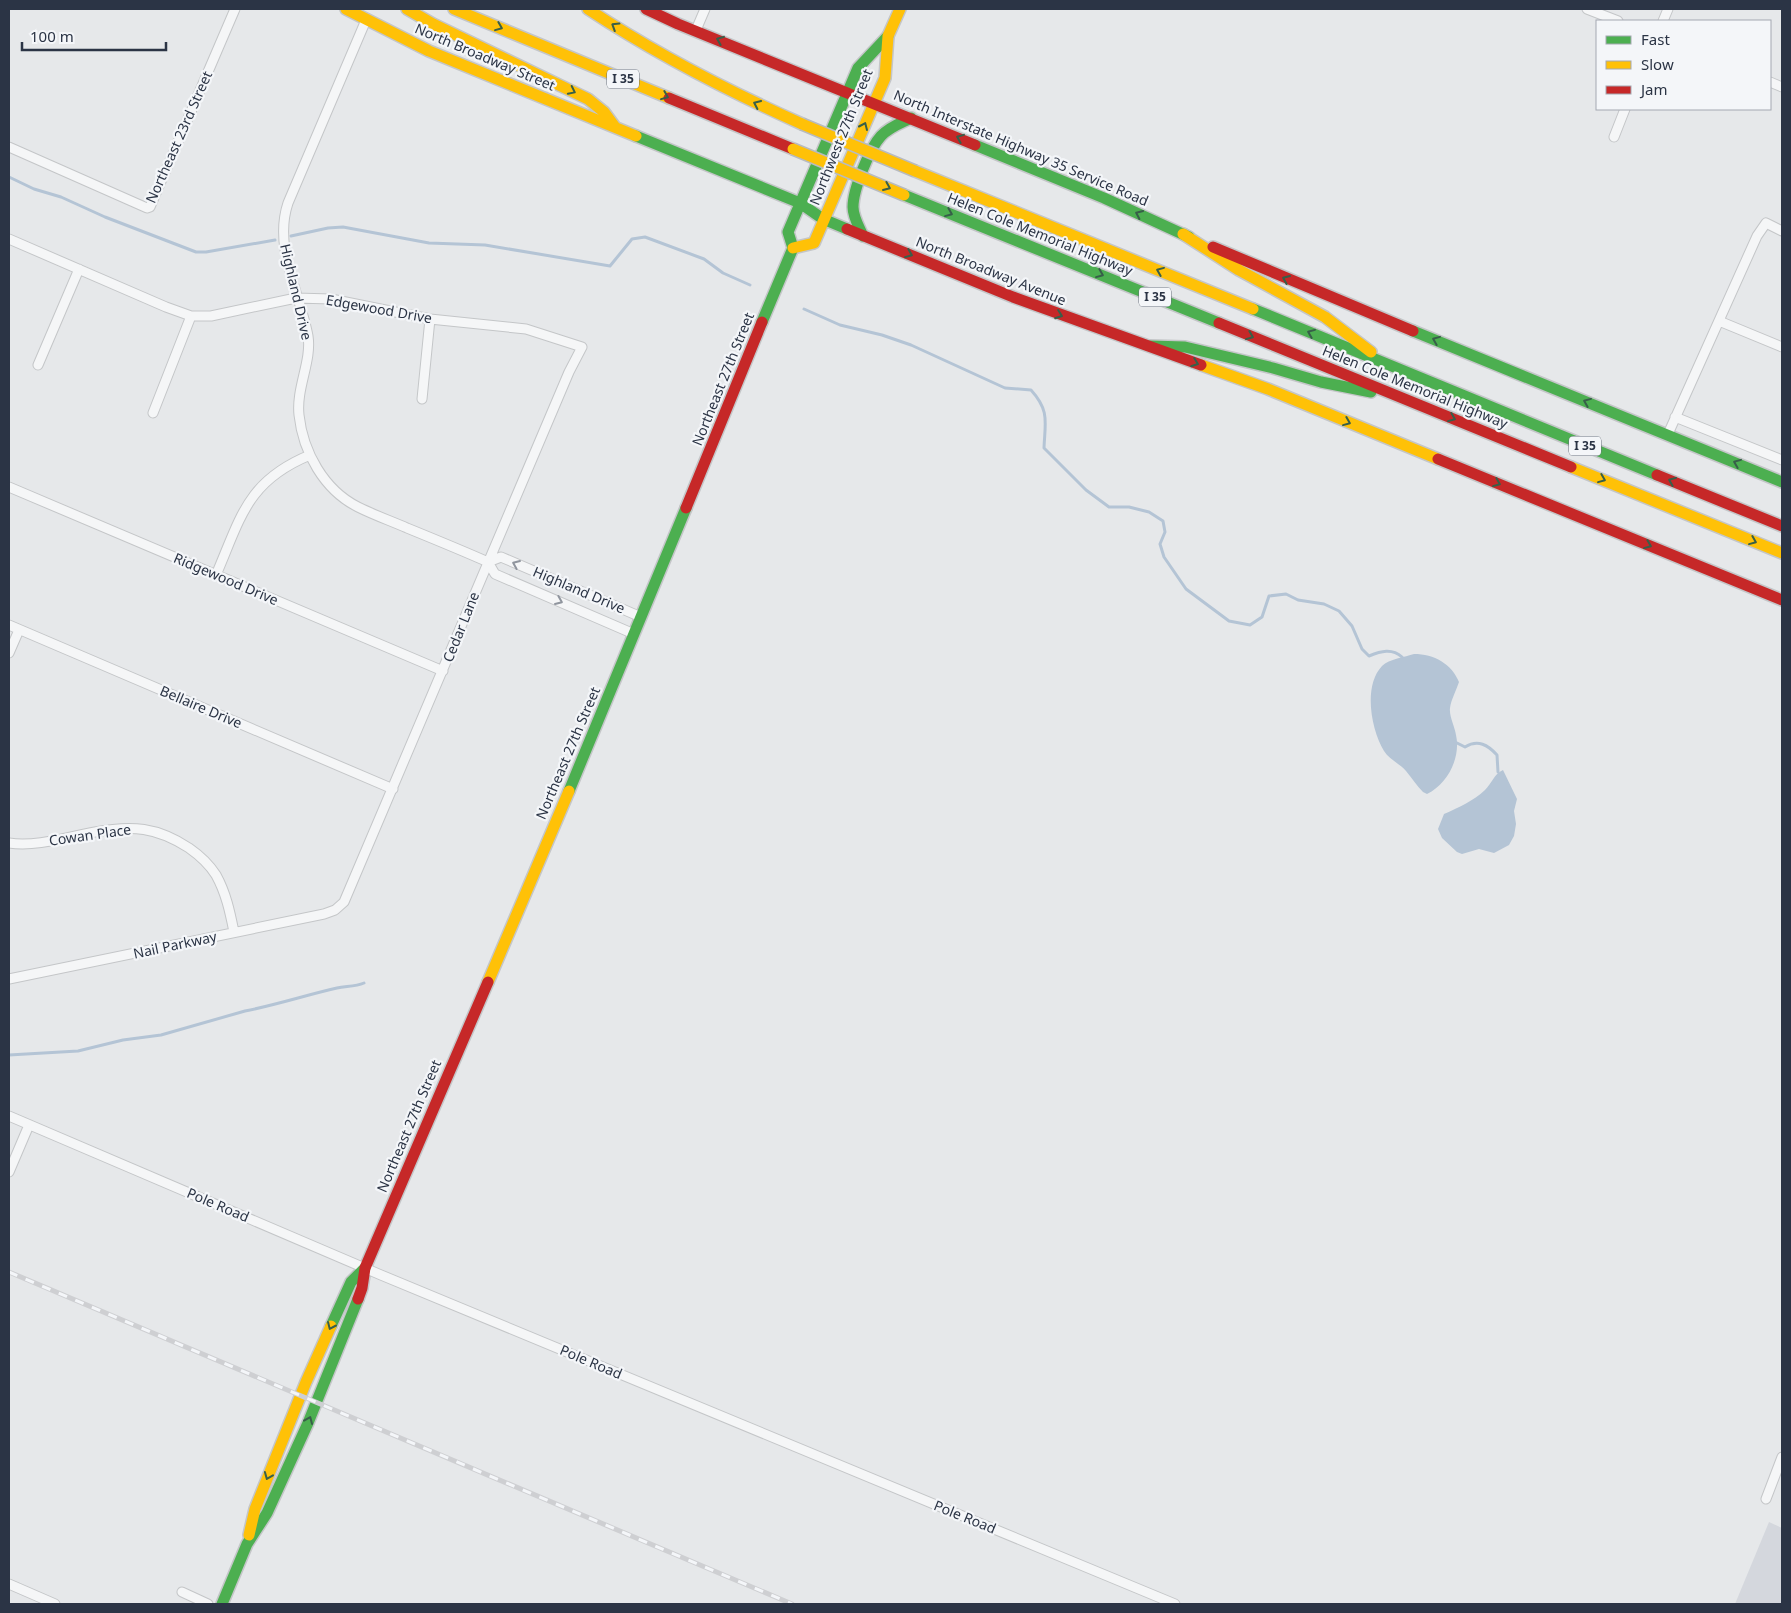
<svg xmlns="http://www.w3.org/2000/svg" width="1791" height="1613" font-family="'Noto Sans',sans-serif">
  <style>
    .built { fill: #d4d7dd }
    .water { fill: #b4c4d5 }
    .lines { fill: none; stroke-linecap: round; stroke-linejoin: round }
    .stream { stroke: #b4c4d5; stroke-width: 3 }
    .street-casing { stroke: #c4c6c8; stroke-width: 11 }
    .fast-casing { stroke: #c4c6c8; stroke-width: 14 }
    .slow-casing { stroke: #c4c6c8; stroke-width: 14 }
    .jam-casing { stroke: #c4c6c8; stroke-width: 14 }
    .street { stroke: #f5f6f7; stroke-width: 9 }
    .fast { stroke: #4caf50; stroke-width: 11 }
    .slow { stroke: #ffc107; stroke-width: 11 }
    .jam { stroke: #c62828; stroke-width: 11 }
    .rail-casing { stroke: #cecfd2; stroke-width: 5 }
    .rail { stroke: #f4f6f9; stroke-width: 3; stroke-dasharray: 9; stroke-linecap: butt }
    .slow-bridge-casing { stroke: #b8bbbf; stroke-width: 14; stroke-linecap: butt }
    .slow-bridge { stroke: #ffc107; stroke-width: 11 }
    .oneway { stroke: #375f49 }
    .oneway2 { stroke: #90959e }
    .labels { text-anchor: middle; stroke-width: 4.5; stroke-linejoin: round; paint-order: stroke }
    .shield { fill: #f4f6f9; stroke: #676e7b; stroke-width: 1 }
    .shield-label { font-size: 12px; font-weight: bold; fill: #2b3445 }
    .street-label { font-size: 14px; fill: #2b3445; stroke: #f4f6f9 }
  </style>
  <rect width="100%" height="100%" fill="#e6e8ea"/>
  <path class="built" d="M 1769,1522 L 1782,1528 L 1782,1604 L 1735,1604 Z"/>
  <path class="water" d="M 1414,654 C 1434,654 1452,664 1459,682 C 1456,691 1451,700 1450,708 C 1449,716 1455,727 1456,735 C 1461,757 1448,784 1427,794 L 1423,792 C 1417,786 1412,778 1406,771 C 1400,764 1389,759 1384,751 C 1371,729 1363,686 1382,666 C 1389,659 1405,657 1414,654 Z
    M 1503,770 L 1517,799 L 1514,811 L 1516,824 L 1514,836 L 1509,845 L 1494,853 L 1479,849 L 1462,854 L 1457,852 L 1442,838 L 1438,829 L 1444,814 C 1460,807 1473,801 1485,790 C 1492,783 1494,774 1503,770 Z"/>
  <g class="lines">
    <path class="stream" d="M 9,177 L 34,189 L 61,197 L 105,217 L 196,252 L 206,252 L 275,240
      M 291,236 L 328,228 L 343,227 L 429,243 L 485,245 L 610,266 L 632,239 L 645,237 L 704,259 L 723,273 L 750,285
      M 804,309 L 840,325 L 882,335 L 911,345 L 1005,388 L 1031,390 C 1050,411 1045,422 1044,448 L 1086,490 L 1109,507 L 1129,507 L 1149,512 L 1163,521 L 1165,532 L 1160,544 L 1164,557 L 1186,589 L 1229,621 L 1250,625 L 1262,617 L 1269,596 L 1286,594 L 1298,600 L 1324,604 L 1339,611 L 1352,626 L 1362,649 L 1369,656 C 1381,651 1392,648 1402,657
      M 1455,742 L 1465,747 C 1478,739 1488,745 1497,755 L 1498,772
      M 9,1055 L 78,1051 L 123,1040 L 161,1035 L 245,1011 C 276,1005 306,995 337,988 C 346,986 355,987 364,983"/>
    <g class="street-casing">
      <path id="street" d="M 1587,9 L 1618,21
        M 366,20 L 288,203 C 273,248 300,292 308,336 C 312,361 296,388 299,415 C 303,452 324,490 358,507 C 374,515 391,521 407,528 C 434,539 461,550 488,562 L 495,574 L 634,634
        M 1663,21 L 1668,9
        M 696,30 L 705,9
        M 1770,82 L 1782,87
        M 1614,137 L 1625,109
        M 9,147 L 147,208 L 150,207 L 235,9
        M 9,239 L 166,307 L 191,316 L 211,316 L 296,298 L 331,299 L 430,319 L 526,329 L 582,347 L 569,372 L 344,902 L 335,910 L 324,914 L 9,979
        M 1719,321 L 1782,347
        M 38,365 L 79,269
        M 422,399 L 430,319
        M 153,413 L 191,316
        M 1675,417 L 1782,460
        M 1668,434 L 1757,236 L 1766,223 L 1782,231
        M 9,487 L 443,671
        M 488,562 L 501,557 L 641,617
        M 216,575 C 241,517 247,481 310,455
        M 9,625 L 393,789
        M 9,653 L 19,630
        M 9,843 C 37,847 67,837 95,832 C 132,825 157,827 189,848 C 199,855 209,864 216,875 C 226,893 230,912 234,932
        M 9,1116 L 381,1275 L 1175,1604
        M 9,1172 L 29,1125
        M 1766,1499 L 1782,1457
        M 9,1584 L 55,1604
        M 182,1592 L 208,1604"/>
    </g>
    <g class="fast-casing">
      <path id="fast" d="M 636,136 L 800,203 L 823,219 L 847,229
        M 975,145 L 1104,198 L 1189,237
        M 904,195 L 1219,323
        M 863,236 C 859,227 853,217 853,207 C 853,190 869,149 881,136 C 889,127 901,123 911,118
        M 1253,309 L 1657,475
        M 762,322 L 793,248 L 788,232 L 858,68 L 888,36
        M 1413,331 L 1782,482
        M 1150,346 L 1185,347 L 1273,368 L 1321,382 L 1371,392
        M 569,791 L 686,508
        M 331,1326 L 351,1282 L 365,1268
        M 222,1604 L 247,1544 L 267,1513 L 308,1423 L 358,1299"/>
    </g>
    <g class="slow-casing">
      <path id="slow" d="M 346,9 L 429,51 L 636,136
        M 407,9 L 433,24 L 588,99 L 604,112 L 615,127
        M 454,9 L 669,98
        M 588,9 C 656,54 728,91 802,124
        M 915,171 L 1253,309
        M 1183,234 L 1239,270 L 1325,317 L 1371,352
        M 793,248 L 814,243 L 885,78 L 888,36 L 900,9
        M 1201,365 L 1268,389 L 1438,459
        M 1571,467 L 1782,553
        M 488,982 L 569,791
        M 249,1535 L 255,1509 L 306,1382 L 331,1326"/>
    </g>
    <g class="jam-casing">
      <path id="jam" d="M 646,9 L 678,24 L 975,145
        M 669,98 L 793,149
        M 847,229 L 1013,297 L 1201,365
        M 1213,247 L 1413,331
        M 1219,323 L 1571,467
        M 1438,459 L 1782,600
        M 1657,475 L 1782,526
        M 686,508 L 762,322
        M 358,1299 L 362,1288 L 365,1268 L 488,982"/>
    </g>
    <use href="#street" class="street"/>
    <use href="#fast" class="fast"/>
    <use href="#slow" class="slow"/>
    <use href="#jam" class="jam"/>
    <g class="rail-casing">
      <path id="rail" d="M 9,1272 L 792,1604"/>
    </g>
    <use href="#rail" class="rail"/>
    <g class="slow-bridge-casing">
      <path id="slow-bridge" d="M 802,124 L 915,171
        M 793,149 L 904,195"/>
    </g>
    <use href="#slow-bridge" class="slow-bridge"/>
  </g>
  <defs><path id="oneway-chevron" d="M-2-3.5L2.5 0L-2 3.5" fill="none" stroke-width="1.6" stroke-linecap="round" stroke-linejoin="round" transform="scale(1.25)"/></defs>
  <g class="oneway">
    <use href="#oneway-chevron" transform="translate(615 26) rotate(-148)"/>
    <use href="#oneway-chevron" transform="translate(499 27) rotate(22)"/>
    <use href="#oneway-chevron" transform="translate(720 40) rotate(-158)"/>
    <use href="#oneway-chevron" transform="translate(572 91) rotate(26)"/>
    <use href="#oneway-chevron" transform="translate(665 96) rotate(22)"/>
    <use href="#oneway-chevron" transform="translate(757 104) rotate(-155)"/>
    <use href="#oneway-chevron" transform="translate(864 126) rotate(-66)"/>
    <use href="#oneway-chevron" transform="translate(960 138) rotate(-158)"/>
    <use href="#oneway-chevron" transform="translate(887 187) rotate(23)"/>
    <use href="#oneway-chevron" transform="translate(949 213) rotate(22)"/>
    <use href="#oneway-chevron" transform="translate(1139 214) rotate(-155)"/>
    <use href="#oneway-chevron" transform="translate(909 254) rotate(22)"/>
    <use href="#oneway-chevron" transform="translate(1160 271) rotate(-158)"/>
    <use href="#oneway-chevron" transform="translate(1100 274) rotate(22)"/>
    <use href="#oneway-chevron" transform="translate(1286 279) rotate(-157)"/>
    <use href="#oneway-chevron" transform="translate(1059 315) rotate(20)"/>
    <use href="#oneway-chevron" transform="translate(1311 333) rotate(-158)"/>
    <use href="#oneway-chevron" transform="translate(1250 336) rotate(22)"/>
    <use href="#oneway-chevron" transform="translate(1436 340) rotate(-158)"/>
    <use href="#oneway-chevron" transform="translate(1195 363) rotate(20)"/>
    <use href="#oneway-chevron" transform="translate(1587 402) rotate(-158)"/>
    <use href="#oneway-chevron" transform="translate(1452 418) rotate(22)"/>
    <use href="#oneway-chevron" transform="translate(1347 422) rotate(22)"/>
    <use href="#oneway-chevron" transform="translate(1737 463) rotate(-158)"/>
    <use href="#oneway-chevron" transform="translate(1602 479) rotate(22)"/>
    <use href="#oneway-chevron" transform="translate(1672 481) rotate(-158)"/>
    <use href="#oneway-chevron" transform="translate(1497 483) rotate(22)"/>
    <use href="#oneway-chevron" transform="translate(1753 541) rotate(22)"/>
    <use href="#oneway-chevron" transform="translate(1648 545) rotate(22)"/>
    <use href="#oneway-chevron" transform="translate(331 1326) rotate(114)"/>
    <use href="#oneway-chevron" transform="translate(309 1420) rotate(-67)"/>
    <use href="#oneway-chevron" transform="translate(268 1476) rotate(112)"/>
  </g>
  <g class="oneway2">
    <use href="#oneway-chevron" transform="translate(516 564) rotate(-157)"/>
    <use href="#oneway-chevron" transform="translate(559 601) rotate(23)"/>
  </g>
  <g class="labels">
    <g class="shield">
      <rect x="607" y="69.5" width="32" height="19" rx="4"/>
      <rect x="1139" y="287.5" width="32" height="19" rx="4"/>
      <rect x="1569" y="436.5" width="32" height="19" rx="4"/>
    </g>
    <g class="shield-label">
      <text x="623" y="83">I 35</text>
      <text x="1155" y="301">I 35</text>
      <text x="1585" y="450">I 35</text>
    </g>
    <g class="street-label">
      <text transform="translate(485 57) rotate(23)" y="5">North Broadway Street</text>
      <text transform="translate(179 137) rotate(-66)" y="5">Northeast 23rd Street</text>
      <text transform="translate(841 137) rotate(-68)" y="5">Northwest 27th Street</text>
      <text transform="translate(1021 148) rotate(23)" y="5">North Interstate Highway 35 Service Road</text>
      <text transform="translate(1040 234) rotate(22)" y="5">Helen Cole Memorial Highway</text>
      <text transform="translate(991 271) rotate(22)" y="5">North Broadway Avenue</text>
      <text transform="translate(296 292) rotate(77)" y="5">Highland Drive</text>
      <text transform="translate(379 309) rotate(10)" y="5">Edgewood Drive</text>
      <text transform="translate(723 379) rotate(-68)" y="5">Northeast 27th Street</text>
      <text transform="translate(1415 387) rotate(22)" y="5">Helen Cole Memorial Highway</text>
      <text transform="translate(226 579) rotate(23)" y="5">Ridgewood Drive</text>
      <text transform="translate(579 590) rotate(23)" y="5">Highland Drive</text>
      <text transform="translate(461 627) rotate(-68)" y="5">Cedar Lane</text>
      <text transform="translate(201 707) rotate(23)" y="5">Bellaire Drive</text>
      <text transform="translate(568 753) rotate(-67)" y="5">Northeast 27th Street</text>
      <text transform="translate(90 835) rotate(-8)" y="5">Cowan Place</text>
      <text transform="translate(175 945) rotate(-12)" y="5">Nail Parkway</text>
      <text transform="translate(409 1126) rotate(-67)" y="5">Northeast 27th Street</text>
      <text transform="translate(218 1205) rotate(23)" y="5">Pole Road</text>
      <text transform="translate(591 1362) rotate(23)" y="5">Pole Road</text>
      <text transform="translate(965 1517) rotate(22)" y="5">Pole Road</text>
    </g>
  </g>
  <rect width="1791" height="1613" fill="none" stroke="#2b3445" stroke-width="20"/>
  <rect x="1596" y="20" width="175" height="90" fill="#f4f6f9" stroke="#a4a8b1"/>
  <rect x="1606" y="36" width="25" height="8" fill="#4caf50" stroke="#a4a8b1"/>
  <text x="1641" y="45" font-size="15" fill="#2b3445">Fast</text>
  <rect x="1606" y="61" width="25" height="8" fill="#ffc107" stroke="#a4a8b1"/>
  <text x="1641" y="70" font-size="15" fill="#2b3445">Slow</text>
  <rect x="1606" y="86" width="25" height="8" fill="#c62828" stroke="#a4a8b1"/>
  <text x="1641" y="95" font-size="15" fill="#2b3445">Jam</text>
  <path d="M22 42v8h144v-8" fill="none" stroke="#2b3445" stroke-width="2.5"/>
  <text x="30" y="42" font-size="15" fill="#2b3445" stroke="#f4f6f9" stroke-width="4" paint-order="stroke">100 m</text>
</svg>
